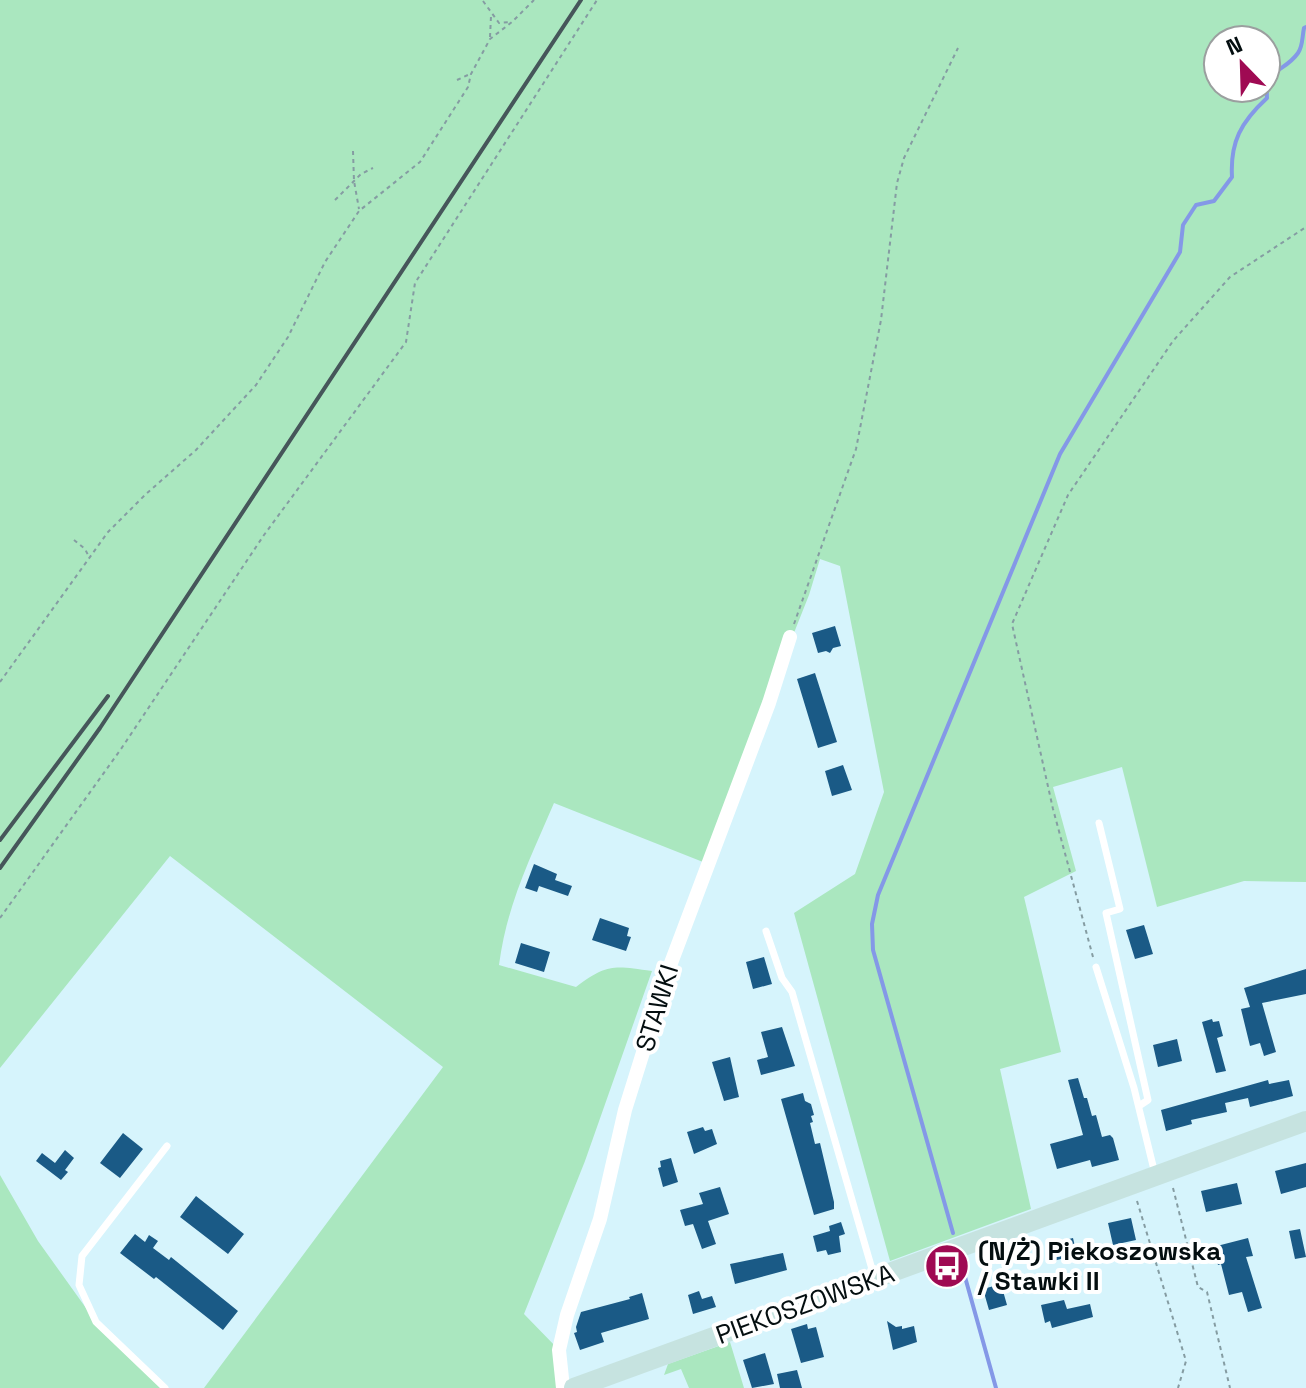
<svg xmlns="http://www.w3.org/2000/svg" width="1306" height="1388" font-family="'Space Grotesk',sans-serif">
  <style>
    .green { fill: #aae7bf; fill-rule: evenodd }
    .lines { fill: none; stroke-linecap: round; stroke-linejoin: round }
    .stream { stroke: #8498e7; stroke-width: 4 }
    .building { fill: #1a5a86 }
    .path { stroke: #859ca2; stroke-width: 2; stroke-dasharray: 4 4; stroke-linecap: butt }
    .lane { stroke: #fff; stroke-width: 7 }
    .street { stroke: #fff; stroke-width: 14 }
    .secondary { stroke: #c6e3e0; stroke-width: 20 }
    .rail { stroke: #46565a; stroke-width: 4 }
    .labels { text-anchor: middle; stroke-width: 8; stroke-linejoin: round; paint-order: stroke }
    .street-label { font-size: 26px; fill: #040e10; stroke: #fff }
    .poi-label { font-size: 26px; font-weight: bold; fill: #040e10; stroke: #fff; text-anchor: start }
  </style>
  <rect width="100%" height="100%" fill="#d6f4fc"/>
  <path class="green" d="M 0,0 L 1306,0 L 1306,882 L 1244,881 L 1157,907 L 1122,767 L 1053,787 L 1076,871 L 1024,897 L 1061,1052 L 1000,1069 L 1031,1209 L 890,1261 L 794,913 L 855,874 L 884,792 L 840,566 L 820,559 L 809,595 L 703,862 L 554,803 C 530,859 507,904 499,965 L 576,987 C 608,963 614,966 652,971 L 585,1161 L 524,1314 L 559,1350 L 563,1388 L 204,1388 L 443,1067 L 170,856 L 0,1068 ZM 1218,40 L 1266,40 L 1266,88 L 1218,88 Z
    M 0,1175 L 38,1241 L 96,1322 L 165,1388 L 0,1388 Z
    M 730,1342 L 744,1388 L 689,1388 L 681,1369 L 664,1375 L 668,1364 Z"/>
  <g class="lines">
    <path class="stream" d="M 953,1233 L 873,950 L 872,924 L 878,895 L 1060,454 L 1180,252 L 1183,225 L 1196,205 L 1214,201 L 1232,177 C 1230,142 1241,122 1267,98 C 1265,67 1284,73 1298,53 C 1303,46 1302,37 1304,28 L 1306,27
      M 960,1259 L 996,1388"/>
  </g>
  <path class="building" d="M 835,626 L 841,646 L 833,648 L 830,653 L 826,651 L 818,653 L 812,633 Z
    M 815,673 L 837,742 L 818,748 L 797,679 Z
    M 843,765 L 852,790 L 832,796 L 825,771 Z
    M 534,864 L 557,874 L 555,880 L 572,886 L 568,896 L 539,886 L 537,892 L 525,888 Z
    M 600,918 L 629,928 L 627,936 L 631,937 L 626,951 L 592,940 Z
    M 1144,925 L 1153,954 L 1135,959 L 1126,930 Z
    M 521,943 L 550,952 L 544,972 L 515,963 Z
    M 764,957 L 772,984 L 753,989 L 746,962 Z
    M 1306,969 L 1306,994 L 1262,1003 L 1276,1052 L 1264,1056 L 1260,1043 L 1250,1046 L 1241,1009 L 1250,1007 L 1244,988 Z
    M 1212,1019 L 1213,1022 L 1219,1021 L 1223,1036 L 1217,1038 L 1226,1071 L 1216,1073 L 1202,1022 Z
    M 782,1027 L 795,1066 L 761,1075 L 757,1060 L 768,1057 L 761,1032 Z
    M 1177,1039 L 1182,1061 L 1158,1067 L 1153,1045 Z
    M 730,1057 L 739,1097 L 724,1101 L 712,1062 Z
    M 1078,1078 L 1084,1098 L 1087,1098 L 1092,1116 L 1096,1115 L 1102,1137 L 1110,1135 L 1113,1138 L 1119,1160 L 1092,1167 L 1090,1160 L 1057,1169 L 1050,1144 L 1083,1135 L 1068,1080 Z
    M 1268,1080 L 1269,1084 L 1289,1080 L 1293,1096 L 1250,1107 L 1248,1098 L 1225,1103 L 1227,1112 L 1191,1120 L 1192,1124 L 1166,1131 L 1161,1110 Z
    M 803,1093 L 805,1101 L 811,1104 L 814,1115 L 811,1116 L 813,1122 L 810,1123 L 815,1144 L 820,1143 L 834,1202 L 834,1209 L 814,1215 L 781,1099 Z
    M 703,1127 L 705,1131 L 712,1129 L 717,1144 L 694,1154 L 687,1132 Z
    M 123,1133 L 143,1149 L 120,1178 L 100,1163 Z
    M 65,1150 L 74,1158 L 65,1170 L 68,1172 L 61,1180 L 36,1161 L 42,1153 L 55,1163 Z
    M 671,1158 L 678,1182 L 663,1187 L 658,1168 L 661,1167 L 660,1161 Z
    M 1306,1163 L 1306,1187 L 1281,1194 L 1275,1171 Z
    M 1237,1183 L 1242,1204 L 1206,1212 L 1201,1191 Z
    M 720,1187 L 729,1214 L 708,1221 L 716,1244 L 702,1249 L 693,1224 L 685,1226 L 680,1210 L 703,1204 L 699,1193 Z
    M 196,1196 L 244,1234 L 228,1254 L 180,1217 Z
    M 1131,1218 L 1136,1240 L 1113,1245 L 1108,1223 Z
    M 841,1222 L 845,1234 L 839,1236 L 841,1252 L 828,1255 L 826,1250 L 817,1252 L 813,1236 L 830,1231 L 829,1226 Z
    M 1300,1229 L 1306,1257 L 1295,1259 L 1289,1231 Z
    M 135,1234 L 145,1242 L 149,1235 L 158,1241 L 153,1248 L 169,1260 L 171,1257 L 238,1311 L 223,1330 L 156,1277 L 154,1279 L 120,1253 Z
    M 1073,1238 L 1077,1255 L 1053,1261 L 1049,1244 Z
    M 1248,1238 L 1253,1256 L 1246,1257 L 1262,1308 L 1248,1312 L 1242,1292 L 1229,1295 L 1221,1264 L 1218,1265 L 1213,1247 Z
    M 783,1253 L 787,1270 L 735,1284 L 730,1264 Z
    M 1001,1284 L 1007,1305 L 989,1310 L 983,1289 Z
    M 699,1291 L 702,1299 L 712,1296 L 716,1307 L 693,1314 L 688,1295 Z
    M 642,1293 L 649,1319 L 601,1333 L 604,1342 L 580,1350 L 574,1333 L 577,1332 L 576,1327 L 581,1312 L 630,1299 L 629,1297 Z
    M 1064,1300 L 1067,1309 L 1090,1304 L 1093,1317 L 1052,1328 L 1050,1321 L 1045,1323 L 1041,1305 Z
    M 887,1321 L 896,1327 L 902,1326 L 902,1329 L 914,1326 L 917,1342 L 893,1350 Z
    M 807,1324 L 808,1329 L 816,1327 L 824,1357 L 801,1363 L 791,1329 Z
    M 765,1353 L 774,1384 L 752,1388 L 743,1360 Z
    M 797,1370 L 802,1388 L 780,1388 L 777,1374 Z"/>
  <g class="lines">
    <path class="path" d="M 483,1 L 499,23 L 511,22
      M 490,37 L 491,16
      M 457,80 L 470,74
      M 353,151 L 354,181 L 359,209
      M 335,200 L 361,174 L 373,168
      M 74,540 L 85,549 L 89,557
      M 794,624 L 856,449 L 881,320 L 897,183 L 904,158 L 958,48
      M 0,682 L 108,532 L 146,494 L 196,450 L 256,385 L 288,337 L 325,262 L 359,211 L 420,162 L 468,87 L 471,74 L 490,39 L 512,22 L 534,0
      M 0,918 L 121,749 L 264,535 L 406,342 L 415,283 L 597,0
      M 1093,957 L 1053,809 L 1012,624 L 1068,495 L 1173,341 L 1230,277 L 1306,227
      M 1173,1188 L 1198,1287 L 1207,1292 L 1230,1388
      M 1137,1201 L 1186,1361 L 1178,1388"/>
    <path class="lane" d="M 1099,823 L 1120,909 L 1106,913 L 1148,1100 L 1139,1106
      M 766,931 L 782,978 L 792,992 L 874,1276
      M 1096,967 L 1134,1088 L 1155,1174
      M 165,1388 L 96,1322 L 79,1285 L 82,1256 L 167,1146"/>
    <path class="street" d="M 563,1388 L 559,1350 L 567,1315 L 600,1219 L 625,1110 L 671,963 L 769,703 L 790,637"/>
    <path class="secondary" d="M 574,1388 L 1306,1121"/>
    <path class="rail" d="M 0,840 L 108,696
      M 0,868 L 100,728 L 581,0"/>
  </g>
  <defs>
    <g id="bus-disc" transform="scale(2.3)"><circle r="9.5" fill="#9f0a53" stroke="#fff"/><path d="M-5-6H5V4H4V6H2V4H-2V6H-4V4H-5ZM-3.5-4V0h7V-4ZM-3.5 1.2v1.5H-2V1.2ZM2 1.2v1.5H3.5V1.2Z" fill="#fff"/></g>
  </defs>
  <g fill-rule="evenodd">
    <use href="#bus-disc" x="947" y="1266"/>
  </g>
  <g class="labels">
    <g class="street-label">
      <text transform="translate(657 1008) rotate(-73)" y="9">STAWKI</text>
      <text transform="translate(805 1304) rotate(-20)" y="9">PIEKOSZOWSKA</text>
    </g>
    <g class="poi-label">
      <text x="978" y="1260">(N/Ż) Piekoszowska<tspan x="978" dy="30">/ Stawki II</tspan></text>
    </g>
  </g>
  <g transform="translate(1242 64) rotate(337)"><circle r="38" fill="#ffffff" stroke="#9b9f9f" stroke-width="2"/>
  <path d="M0-6L14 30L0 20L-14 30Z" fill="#9f0a53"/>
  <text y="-12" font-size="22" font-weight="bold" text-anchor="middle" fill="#040e10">N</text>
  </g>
</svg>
